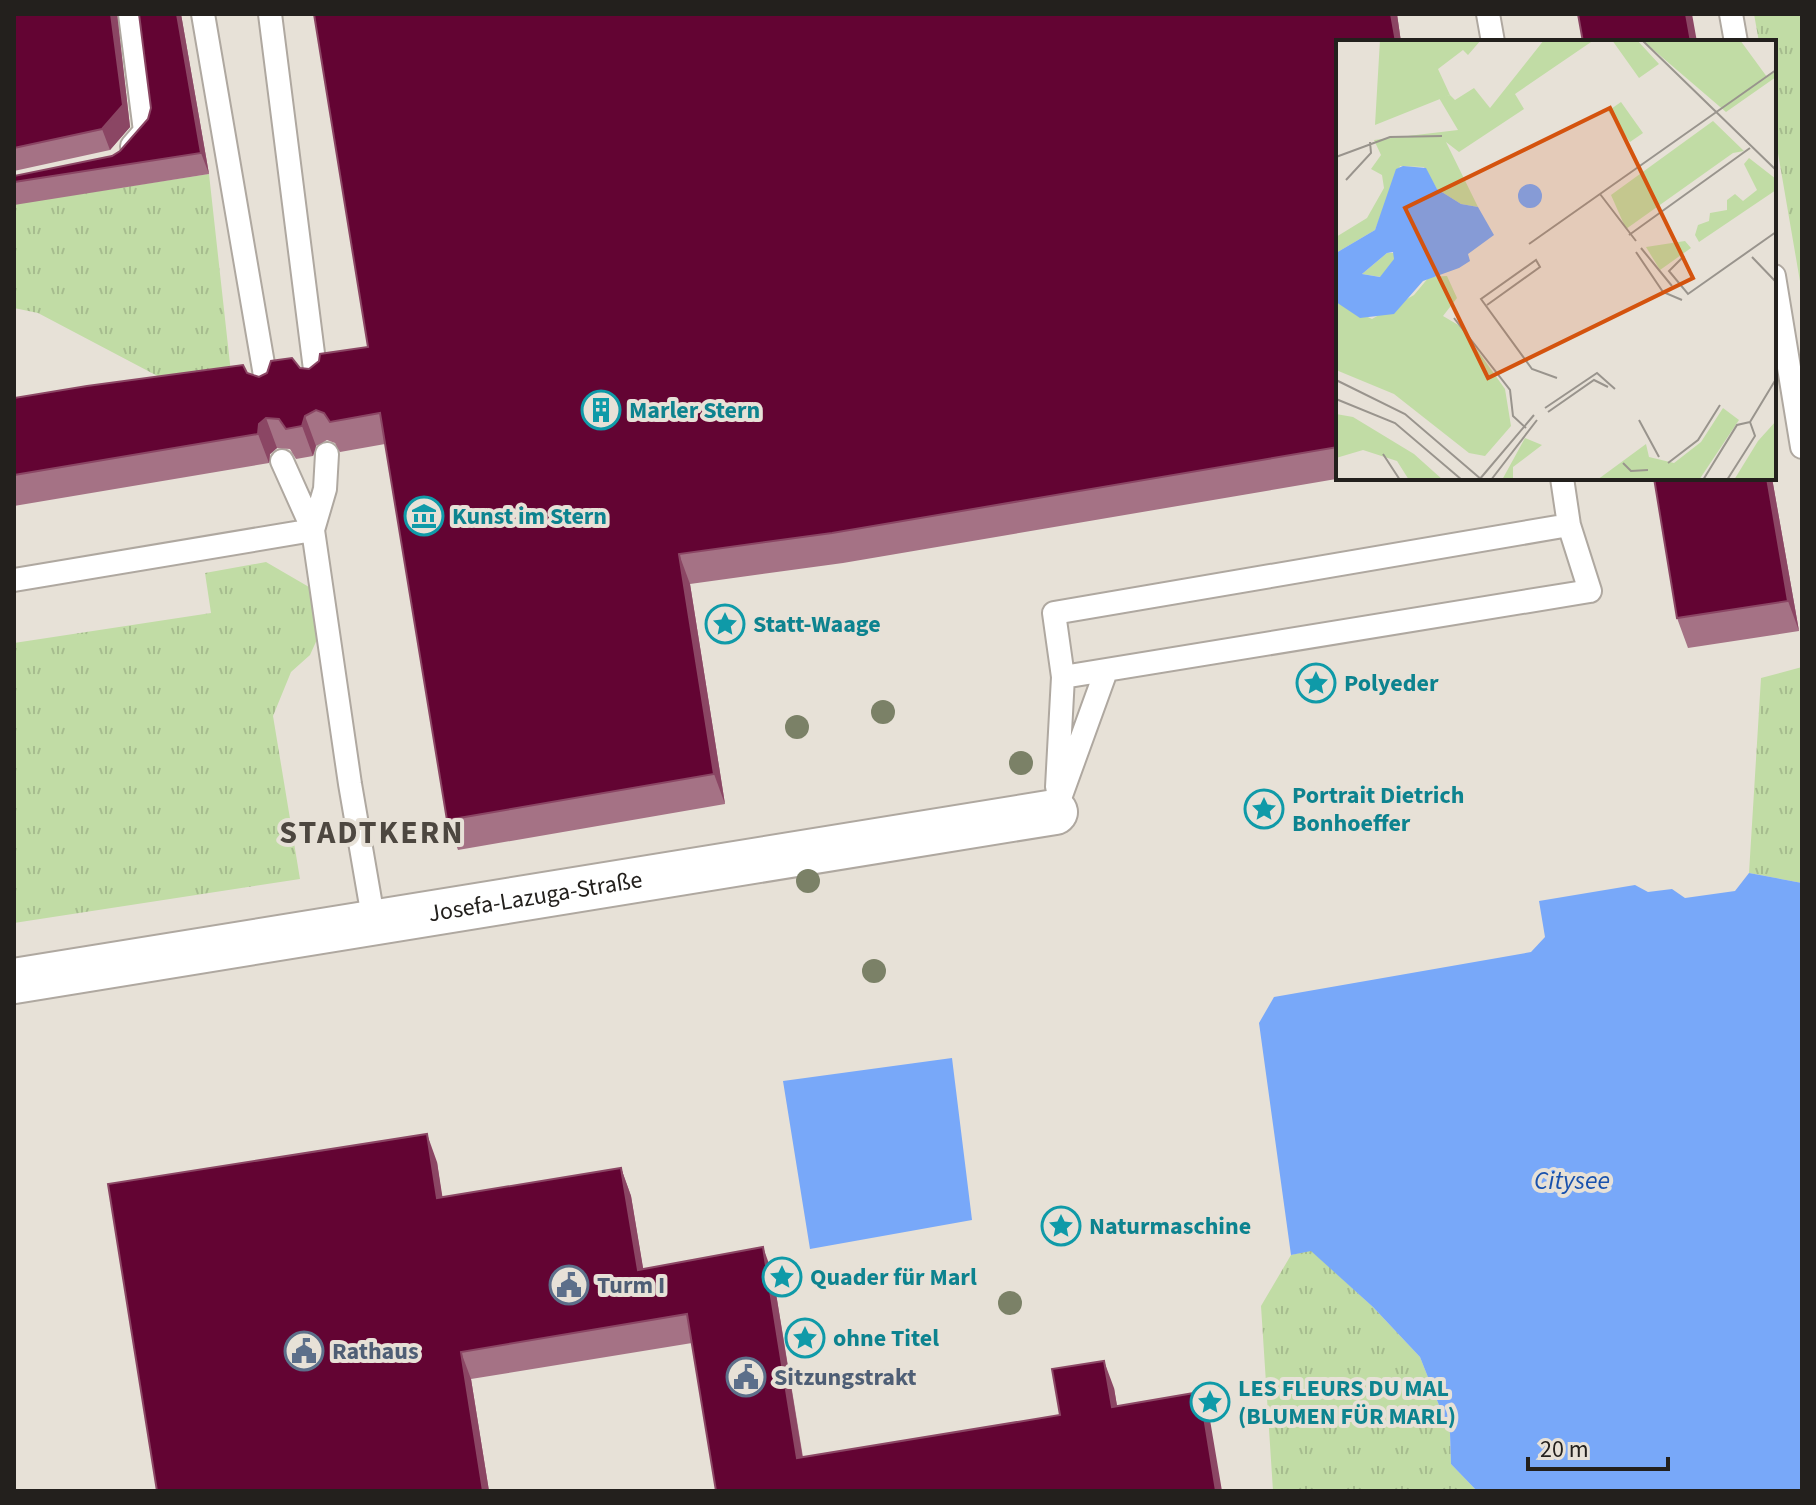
<svg xmlns="http://www.w3.org/2000/svg" width="1816" height="1505" font-family="'Source Sans 3',sans-serif">
  <style>
    .grass { fill: url(#grass-tufts) }
    .water { fill: #78a8f9 }
    .lines { fill: none; stroke-linecap: round; stroke-linejoin: round }
    .lane-casing { stroke: #afa8a0; stroke-width: 26 }
    .street-casing { stroke: #afa8a0; stroke-width: 48 }
    .lane { stroke: #fff; stroke-width: 22 }
    .street { stroke: #fff; stroke-width: 44 }
    .tree { fill: #7b8167 }
    .wall { fill: #a57285 }
    .shaded-wall { fill: #8b4664 }
    .building { fill: #630433; stroke: #8b4664; stroke-width: 2 }
    .labels { text-anchor: middle; stroke-width: 8; stroke-linejoin: round; paint-order: stroke }
    .culture-label { font-size: 24px; font-weight: bold; fill: #0d838f; stroke: #e7e1d7; text-anchor: start }
    .street-label { font-size: 24px; fill: #23201d; stroke: #e7e1d7 }
    .service-label { font-size: 24px; font-weight: bold; fill: #4e5e75; stroke: #e7e1d7; text-anchor: start }
    .water-label { font-size: 26px; font-style: italic; fill: #1851ad; stroke: #e7e1d7 }
    .district-label { font-size: 32px; font-weight: bold; letter-spacing: 2px; fill: #4d4740; stroke: #e7e1d7 }
    .inset-road { fill: none; stroke: #99948d; stroke-width: 2 }
    .view { fill: #d4530e; fill-opacity: 0.15; stroke: #d4530e; stroke-width: 4 }
    .inset-edge { fill: none; stroke: #23201d; stroke-width: 4 }
  </style>
  <defs>
    <pattern id="grass-tufts" width="24" height="20" patternUnits="userSpaceOnUse" patternTransform="scale(2)"><rect width="24" height="20" fill="#c1dca5"/><path d="M3 7l-1-3M5 7V3M7 7l1-3M15 17l-1-3M17 17v-4M19 17l1-3" fill="none" stroke="#a6bc8e"/></pattern>
  </defs>
  <rect width="100%" height="100%" fill="#e7e1d7"/>
  <path class="grass" d="M 1754,14 L 1802,14 L 1802,293 L 1774,130 L 1774,42 L 1759,42 Z
    M 209,174 L 232,382 L 167,381 L 38,313 L 14,308 L 14,204 Z
    M 266,562 L 309,587 L 324,624 L 310,655 L 291,672 L 273,716 L 300,879 L 14,923 L 14,643 L 211,613 L 205,573 Z
    M 1802,667 L 1802,883 L 1749,873 L 1761,678 Z
    M 1311,1250 L 1373,1307 L 1420,1357 L 1450,1433 L 1451,1464 L 1477,1491 L 1273,1491 L 1261,1306 L 1291,1255 Z"/>
  <path class="water" d="M 1749,873 L 1802,883 L 1802,1491 L 1477,1491 L 1451,1464 L 1450,1433 L 1420,1357 L 1373,1307 L 1311,1251 L 1291,1255 L 1259,1023 L 1274,997 L 1531,952 L 1545,937 L 1539,901 L 1635,885 L 1648,892 L 1672,889 L 1685,898 L 1735,891 Z
    M 952,1058 L 972,1220 L 810,1249 L 783,1081 Z"/>
  <g class="lines">
    <g class="lane-casing">
      <path id="lane" d="M 130,14 L 145,131 L 132,146
        M 203,14 L 268,393
        M 270,14 L 317,385
        M 1488,14 L 1493,42
        M 1731,14 L 1736,42
        M 1774,276 L 1802,447
        M 282,461 L 313,530 L 350,784 L 374,923
        M 1562,478 L 1569,525 L 1590,591 L 1063,677 L 1054,613 L 1569,525
        M 313,530 L 325,489 L 327,454
        M 14,580 L 313,530
        M 1057,787 L 1063,677
        M 1055,812 L 1106,671"/>
    </g>
    <g class="street-casing">
      <g id="street">
        <path id="s1" d="M 14,981 L 1055,812"/>
      </g>
    </g>
    <use href="#lane" class="lane"/>
    <use href="#street" class="street"/>
  </g>
  <g class="tree">
    <circle cx="883" cy="712" r="12"/>
    <circle cx="797" cy="727" r="12"/>
    <circle cx="1021" cy="763" r="12"/>
    <circle cx="808" cy="881" r="12"/>
    <circle cx="874" cy="971" r="12"/>
    <circle cx="1010" cy="1303" r="12"/>
  </g>
  <path class="wall" d="M 14,14 L 117,14 L 130,127 L 110,150 L 14,171 Z
    M 181,14 L 209,174 L 14,205 L 14,176 L 112,156 L 120,151 L 148,119 Z
    M 314,14 L 1397,14 L 1401,42 L 1338,42 L 1338,478 L 1342,478 L 843,563 L 690,584 L 725,804 L 458,850 L 447,820 L 385,444 L 340,452 L 335,443 L 327,440 L 316,446 L 313,456 L 296,459 L 290,449 L 277,448 L 270,454 L 269,463 L 14,506 L 14,398 L 247,373 L 259,377 L 300,368 L 309,369 L 368,347 Z
    M 1772,478 L 1799,631 L 1688,648 L 1677,618 Z
    M 437,1162 L 442,1198 L 621,1168 L 631,1196 L 643,1269 L 773,1275 L 803,1457 L 1060,1415 L 1114,1388 L 1117,1406 L 1200,1392 L 1210,1420 L 716,1491 L 692,1343 L 471,1379 L 489,1491 L 157,1491 Z"/>
  <path class="shaded-wall" d="M 111,14 L 117,14 L 130,127 L 110,150 L 102,129 Z
    M 177,14 L 181,14 L 209,174 L 201,153 Z
    M 1391,14 L 1397,14 L 1401,42 L 1396,42 Z
    M 1686,14 L 1692,14 L 1697,42 L 1691,42 Z
    M 305,416 L 316,446 L 313,456 L 302,426 Z
    M 266,418 L 277,448 L 270,454 L 269,463 L 258,434 L 259,424 Z
    M 1767,478 L 1772,478 L 1799,631 L 1788,601 Z
    M 679,554 L 690,584 L 725,804 L 714,774 Z
    M 427,1134 L 437,1162 L 447,1226 L 437,1198 Z
    M 621,1168 L 631,1196 L 648,1297 L 638,1270 Z
    M 763,1247 L 773,1275 L 807,1485 L 797,1458 Z
    M 461,1352 L 471,1379 L 489,1491 L 483,1491 Z
    M 1104,1361 L 1114,1388 L 1122,1435 L 1112,1407 Z
    M 1200,1392 L 1210,1420 L 1222,1491 L 1216,1491 Z"/>
  <path class="building" d="M 14,14 L 111,14 L 123,105 L 102,129 L 14,148 Z
    M 139,14 L 177,14 L 201,153 L 14,182 L 14,176 L 112,156 L 120,151 L 148,119 L 151,108 Z
    M 314,14 L 1391,14 L 1396,42 L 1338,42 L 1338,447 L 832,533 L 679,554 L 714,774 L 447,820 L 380,413 L 330,422 L 324,413 L 316,410 L 305,416 L 302,426 L 286,429 L 279,419 L 266,418 L 259,424 L 258,434 L 14,475 L 14,398 L 87,386 L 243,365 L 247,373 L 259,377 L 267,373 L 271,361 L 292,358 L 300,368 L 309,369 L 319,361 L 320,354 L 368,347 Z
    M 1578,14 L 1686,14 L 1691,42 L 1583,42 Z
    M 1654,478 L 1767,478 L 1788,601 L 1677,618 Z
    M 427,1134 L 437,1198 L 621,1168 L 638,1270 L 763,1247 L 797,1458 L 1060,1415 L 1052,1369 L 1104,1361 L 1112,1407 L 1200,1392 L 1216,1491 L 716,1491 L 687,1314 L 461,1352 L 483,1491 L 157,1491 L 108,1184 Z"/>
  <defs>
    <g id="building-ring" transform="scale(2)"><circle r="9.5" fill="#e7e1d7" stroke="#0f9aa8" stroke-width="1.5"/><path d="M-4-6H4V6H1V3H-1V6H-4ZM-2.5-4.3h1.7v1.8h-1.7ZM.8-4.3h1.7v1.8H.8ZM-2.5-1h1.7V.8h-1.7ZM.8-1h1.7V.8H.8Z" fill="#0f9aa8"/></g>
    <g id="museum-ring" transform="scale(2)"><circle r="9.5" fill="#e7e1d7" stroke="#0f9aa8" stroke-width="1.5"/><path d="M0-6L6-3V-2H-6V-3ZM-5-1h2V3h-2ZM-1-1h2V3h-2ZM3-1h2V3H3ZM-6 4H6V6H-6Z" fill="#0f9aa8"/></g>
    <g id="sight-ring" transform="scale(2)"><circle r="9.5" fill="#e7e1d7" stroke="#0f9aa8" stroke-width="1.5"/><path d="M0-6L1.8-2.2L6-1.7L2.9 1.2L3.7 5.4L0 3.3L-3.7 5.4L-2.9 1.2L-6-1.7L-1.8-2.2Z" fill="#0f9aa8"/></g>
    <g id="civic-ring" transform="scale(2)"><circle r="9.5" fill="#e7e1d7" stroke="#5c6f8a" stroke-width="1.5"/><path d="M-.6-6.5H3V-4.5H.6V-3L4-1V1h2V6H-6V1h2V-1L-.6-3ZM-1.2 2.5V6h2.4V2.5Z" fill="#5c6f8a"/></g>
  </defs>
  <g fill-rule="evenodd">
    <use href="#building-ring" x="601" y="410"/>
    <use href="#museum-ring" x="424" y="516"/>
    <use href="#sight-ring" x="725" y="624"/>
    <use href="#sight-ring" x="1316" y="683"/>
    <use href="#sight-ring" x="1264" y="809"/>
    <use href="#sight-ring" x="1061" y="1226"/>
    <use href="#sight-ring" x="782" y="1277"/>
    <use href="#civic-ring" x="569" y="1285"/>
    <use href="#sight-ring" x="805" y="1338"/>
    <use href="#civic-ring" x="304" y="1351"/>
    <use href="#civic-ring" x="746" y="1377"/>
    <use href="#sight-ring" x="1210" y="1402"/>
  </g>
  <g class="labels">
    <g class="culture-label">
      <text x="629" y="418">Marler Stern</text>
      <text x="452" y="524">Kunst im Stern</text>
      <text x="753" y="632">Statt-Waage</text>
      <text x="1344" y="691">Polyeder</text>
      <text x="1292" y="803">Portrait Dietrich<tspan x="1292" dy="28">Bonhoeffer</tspan></text>
      <text x="1089" y="1234">Naturmaschine</text>
      <text x="810" y="1285">Quader für Marl</text>
      <text x="833" y="1346">ohne Titel</text>
      <text x="1238" y="1396">LES FLEURS DU MAL<tspan x="1238" dy="28">(BLUMEN FÜR MARL)</tspan></text>
    </g>
    <g class="street-label">
      <text dy="8" stroke="none"><textPath href="#s1" startOffset="528">Josefa-Lazuga-Straße</textPath></text>
    </g>
    <g class="service-label">
      <text x="597" y="1293">Turm I</text>
      <text x="332" y="1359">Rathaus</text>
      <text x="774" y="1385">Sitzungstrakt</text>
    </g>
    <g class="water-label">
      <text x="1572" y="1189">Citysee</text>
    </g>
    <g class="district-label">
      <text x="372" y="843">STADTKERN</text>
    </g>
  </g>
  <g transform="translate(1336 40)">
    <rect width="440" height="440" fill="#e7e1d7"/>
    <path d="M 208,0 L 258,0 L 179,54 L 188,69 L 123,112 L 110,102 L 142,167 L 125,164 L 101,149 L 88,127 L 64,126 L 39,190 L 0,213 L 0,197 L 31,178 L 48,148 L 46,135 L 35,129 L 45,115 L 38,100 L 122,90 L 103,58 L 114,55 L 119,60 L 138,48 L 154,68 ZM 276,0 L 301,0 L 323,24 L 303,38 ZM 306,0 L 404,0 L 431,37 L 440,31 L 440,37 L 390,72 ZM 285,62 L 307,93 L 294,102 L 272,71 ZM 377,81 L 408,111 L 397,113 L 290,189 L 275,155 ZM 413,118 L 440,139 L 440,150 L 363,202 L 359,195 L 362,185 L 373,181 L 374,173 L 391,170 L 391,160 L 399,154 L 407,161 L 421,150 L 408,124 ZM 349,201 L 355,208 L 324,230 L 310,207 ZM 51,213 L 59,213 L 58,221 L 45,237 L 26,234 ZM 111,236 L 121,258 L 107,276 L 124,286 L 169,349 L 175,386 L 149,416 L 133,413 L 58,354 L 0,330 L 0,262 L 36,279 L 78,255 L 93,237 ZM 387,368 L 403,380 L 363,440 L 261,440 L 310,404 L 313,417 L 338,423 L 365,402 ZM 0,374 L 17,377 L 78,414 L 107,440 L 73,440 L 61,421 L 27,410 L 0,418 ZM 440,381 L 438,440 L 398,440 L 422,401 ZM 189,398 L 206,405 L 177,427 L 177,440 L 166,440 Z" fill="#c1dca5"/>
    <path d="M 44,0 L 145,0 L 132,15 L 127,10 L 102,29 L 114,55 L 39,85 Z" fill="#c1dca5"/>
    <path d="M 67,126 L 90,128 L 101,149 L 125,164 L 142,167 L 158,195 L 132,214 L 134,221 L 123,228 L 87,241 L 58,274 L 24,278 L 0,262 L 0,213 L 39,190 L 60,129 ZM 51,213 L 57,212 L 58,219 L 44,237 L 26,234 ZM182 156a12 12 0 1 1 24 0a12 12 0 1 1-24 0Z" fill="#78a8f9" fill-rule="evenodd"/>
    <path class="inset-road" d="M 306,0 L 440,130M 0,117 L 54,97 L 106,96M 10,140 L 35,113 L 34,102M 264,154 L 300,201M 293,195 L 414,108M 193,204 L 440,30M 305,208 L 336,246M 300,212 L 327,252 L 346,260M 348,216 L 333,231 L 352,254 L 440,192M 416,217 L 440,242M 151,265 L 204,227 L 200,220 L 145,259 L 196,329 L 221,338M 118,278 L 174,350 L 177,376 L 190,388M 0,340 L 69,374 L 146,440M 0,359 L 59,383 L 126,440M 209,368 L 261,333 L 279,349M 212,372 L 258,340 L 272,347M 303,380 L 323,417M 414,382 L 440,339M 47,414 L 64,440M 287,423 L 295,431 L 312,430M 332,423 L 362,400 L 384,365M 143,440 L 198,375M 155,440 L 201,380M 367,440 L 401,385 L 414,382M 391,440 L 419,396 L 414,382"/>
    <path class="view" d="M 274,68 L 357,238 L 152,338 L 69,168 Z"/>
    <rect width="440" height="440" class="inset-edge"/>
  </g>
  <rect width="1816" height="1505" fill="none" stroke="#23201d" stroke-width="32"/>
  <path d="M1528 1457v12h140v-12" fill="none" stroke="#23201d" stroke-width="4"/>
  <text x="1540" y="1457" font-size="24" fill="#23201d" stroke="#e7e1d7" stroke-width="6" paint-order="stroke">20 m</text>
</svg>
